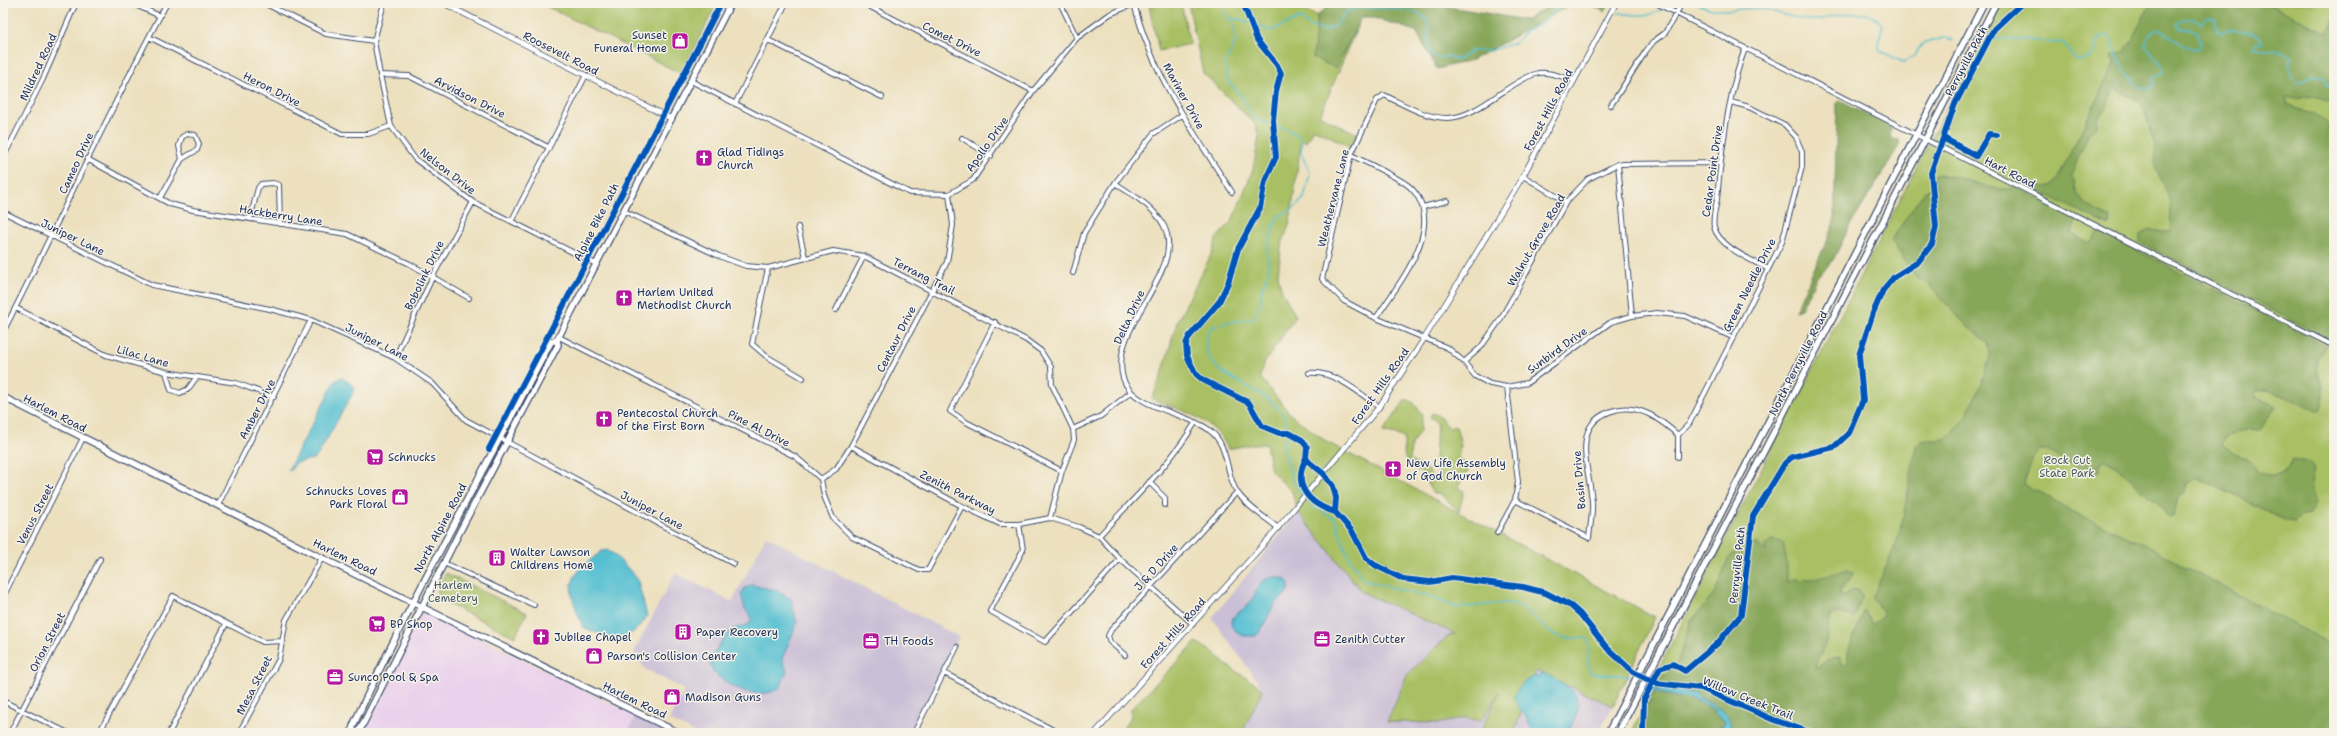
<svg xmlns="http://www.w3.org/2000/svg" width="2337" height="736" font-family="'Shantell Sans',sans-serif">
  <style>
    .built { fill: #ead1ec }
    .industrial { fill: #cabfd6 }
    .green { fill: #a8bf63; stroke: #627760 }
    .forest { fill: #86a659; stroke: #506a5c }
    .water { fill: #55bfd1; stroke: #387798 }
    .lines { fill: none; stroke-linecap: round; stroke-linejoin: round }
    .stream { stroke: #55bfd1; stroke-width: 1.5 }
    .minor-casing { stroke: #3a4a6c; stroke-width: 6 }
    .tertiary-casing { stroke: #3a4a6c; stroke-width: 6 }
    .secondary-casing { stroke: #3a4a6c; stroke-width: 8 }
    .minor { stroke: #fff; stroke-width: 4 }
    .tertiary { stroke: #fff; stroke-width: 4.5 }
    .secondary { stroke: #fff; stroke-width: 5.5 }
    .cycleway-casing { stroke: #f7f3e8; stroke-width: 8 }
    .cycleway { stroke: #0057b8; stroke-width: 6 }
    .labels { text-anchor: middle; stroke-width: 3; stroke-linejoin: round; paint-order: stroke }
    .poi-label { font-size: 11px; fill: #1b2f5e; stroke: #f7f3e8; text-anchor: start }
    .street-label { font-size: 11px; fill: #1b2f5e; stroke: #f7f3e8 }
    .park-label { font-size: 11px; fill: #455a60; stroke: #f7f3e8 }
  </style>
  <rect width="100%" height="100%" fill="#f7f3e8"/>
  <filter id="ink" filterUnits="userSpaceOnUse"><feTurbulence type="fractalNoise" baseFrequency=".025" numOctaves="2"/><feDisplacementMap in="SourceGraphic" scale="8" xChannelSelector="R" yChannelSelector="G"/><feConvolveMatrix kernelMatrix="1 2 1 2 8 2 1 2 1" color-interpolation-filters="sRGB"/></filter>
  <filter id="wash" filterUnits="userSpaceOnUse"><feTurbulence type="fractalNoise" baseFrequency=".012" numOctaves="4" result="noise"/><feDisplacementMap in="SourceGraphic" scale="16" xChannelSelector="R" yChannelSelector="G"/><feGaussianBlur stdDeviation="0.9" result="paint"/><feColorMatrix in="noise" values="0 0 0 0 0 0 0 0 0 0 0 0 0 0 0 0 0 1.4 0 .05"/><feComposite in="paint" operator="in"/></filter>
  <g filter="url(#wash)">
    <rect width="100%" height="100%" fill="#ece0be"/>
    <path class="built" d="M 424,610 L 636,716 L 627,733 L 362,733 L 394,666 Z"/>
    <path class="industrial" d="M 1298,512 L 1362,592 L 1613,706 L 1599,733 L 1237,733 L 1261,686 L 1212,618 Z
      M 766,536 L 959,637 L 911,733 L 695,733 L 669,720 L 685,690 L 645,669 L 634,652 L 675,573 L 732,602 Z
      M 636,716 L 670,733 L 627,733 Z"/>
    <path class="green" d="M 540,3 L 717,3 L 682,74 Z
      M 1164,3 L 1181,3 L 1190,44 L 1159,51 L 1149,6 Z
      M 1188,3 L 1288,3 L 1317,16 L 1326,29 L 1367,3 L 1320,116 L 1358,134 L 1351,147 L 1313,128 L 1306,142 L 1303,140 L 1301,142 L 1290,223 L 1281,247 L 1278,276 L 1282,291 L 1296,316 L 1265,362 L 1260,377 L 1291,415 L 1327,442 L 1655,617 L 1613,706 L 1536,671 L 1514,733 L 1499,733 L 1482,728 L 1500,691 L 1481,721 L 1466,718 L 1441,723 L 1387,722 L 1407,675 L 1448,636 L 1455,634 L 1362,592 L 1298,512 L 1292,492 L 1271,471 L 1266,444 L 1253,444 L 1228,449 C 1215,418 1181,411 1152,399 L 1163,371 L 1177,322 L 1213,251 L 1216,239 L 1232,221 L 1253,170 L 1259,136 L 1255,124 L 1203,73 Z
      M 2001,3 L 2334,3 L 2334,733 L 1631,733 L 1654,689 L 1652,688 L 1662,669 L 1659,668 Z
      M 1406,399 L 1414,403 L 1422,415 L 1420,431 L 1411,445 L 1410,461 L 1425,468 L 1435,480 L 1440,479 L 1435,461 L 1437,422 L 1430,417 L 1432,413 L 1439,416 L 1449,428 L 1456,426 L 1461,445 L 1458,458 L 1468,465 L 1467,474 L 1457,487 L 1464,491 L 1459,511 L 1440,494 L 1433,494 L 1423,473 C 1402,466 1404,456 1404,437 L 1383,432 Z
      M 446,573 L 527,613 L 515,637 L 440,600 C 434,591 441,582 446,573 Z
      M 1196,642 L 1216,654 L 1225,664 L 1263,689 L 1242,733 L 1117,733 C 1125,725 1132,722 1131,709 Z"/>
    <path class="forest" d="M 1332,3 L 1426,3 L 1526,20 L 1554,3 L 1574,3 L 1472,60 L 1437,69 L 1416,31 L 1371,17 L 1361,17 L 1336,68 L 1313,58 L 1317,16 Z
      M 1588,3 L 1609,3 L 1605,12 Z
      M 2150,3 L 2267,3 L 2326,33 L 2328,29 L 2330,29 L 2334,19 L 2334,103 L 2312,96 L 2296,99 L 2286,97 L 2288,104 L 2297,109 L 2313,113 L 2334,129 L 2334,342 L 2140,242 L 2140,235 L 2149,229 L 2162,232 L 2171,231 L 2170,201 L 2155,163 L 2155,147 L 2144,109 L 2137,100 L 2114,88 L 2104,112 L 2097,118 L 2097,126 L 2089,132 L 2071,176 L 2075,182 C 2074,203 2094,208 2110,218 L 2109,226 L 2015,179 C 2030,177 2038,189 2051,187 L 2058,178 L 2115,62 L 2111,55 L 2123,53 L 2130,44 Z
      M 1840,100 L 1892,128 L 1890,135 L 1892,139 L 1899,140 L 1900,144 L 1849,228 L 1832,262 L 1817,277 L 1801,309 L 1795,311 L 1834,225 L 1837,103 Z
      M 1935,175 C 1942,175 1951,175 1957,177 C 1973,182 2000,194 2016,187 L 2077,220 L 2071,234 L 2091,243 L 2098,231 L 2326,346 L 2317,359 L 2317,370 L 2323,386 L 2324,398 L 2320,411 L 2268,390 L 2257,391 L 2256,397 L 2276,406 L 2260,430 L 2249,429 L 2225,437 L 2222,444 C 2231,451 2240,455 2249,461 C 2252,463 2253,465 2255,468 C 2269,482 2286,474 2293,459 L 2310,463 L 2314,470 C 2310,483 2311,491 2316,503 L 2310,514 L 2301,515 L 2295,522 L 2287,521 L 2196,477 L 2187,483 L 2185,493 L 2177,497 L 2173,515 L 2168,517 L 2158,501 L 2148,496 L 2118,467 L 2105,461 L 2100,465 L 2100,472 L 2095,475 L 2048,452 L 2039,450 L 2033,457 L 2024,484 L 2032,491 L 2040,492 L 2074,513 L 2148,546 L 2334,646 L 2334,733 L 1722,733 L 1727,732 L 1732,724 L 1723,711 L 1691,692 L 1686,694 L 1682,690 L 1656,689 L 1663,676 L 1676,668 L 1691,621 L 1715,593 L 1728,559 L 1741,546 L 1756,543 L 1766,552 L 1766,545 L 1771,540 L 1783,542 L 1787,563 L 1787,583 L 1792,579 L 1811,580 L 1848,570 L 1854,573 C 1851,582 1842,585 1839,595 L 1845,596 L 1851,591 L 1857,590 L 1863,598 C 1858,604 1858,611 1854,617 L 1839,613 L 1833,614 C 1827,623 1829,632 1826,642 C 1823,652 1817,656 1815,668 C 1825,663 1828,657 1840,657 L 1841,664 L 1848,664 L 1848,652 L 1864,610 L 1873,624 L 1883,617 L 1883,612 L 1872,598 L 1894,549 L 1902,524 L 1916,446 L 1921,441 C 1928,439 1940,441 1946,438 C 1966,428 1983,379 1989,360 C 1991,355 1989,347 1988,342 L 1968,327 L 1926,282 L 1918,280 L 1891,240 L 1924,192 L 1936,186 L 1934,178 Z
      M 1655,692 L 1699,701 L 1715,710 L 1715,714 L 1725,721 L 1724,725 L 1716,729 L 1714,733 L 1646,733 L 1647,706 Z"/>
    <path class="water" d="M 341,377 L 354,386 L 354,391 L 318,455 L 313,459 L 296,463 L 290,471 L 288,470 L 335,381 Z
      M 607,550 L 615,555 L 637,578 L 647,616 C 629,646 611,640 583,627 C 565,584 566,578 602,551 Z
      M 1277,577 L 1285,579 L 1289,584 C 1290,594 1279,599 1274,606 C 1266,616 1265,628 1256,636 L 1244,636 L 1234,630 L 1231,624 L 1233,617 C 1238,612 1245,609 1250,603 C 1260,589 1255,579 1277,577 Z
      M 752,585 L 775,590 L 791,599 L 797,623 L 782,659 L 787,671 C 784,677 783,687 776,690 C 756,701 715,684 709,662 C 715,651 722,638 731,631 C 738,625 754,628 751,616 L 745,609 L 741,594 L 745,588 Z
      M 1544,674 C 1563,682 1584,692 1576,715 C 1573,722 1570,730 1564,733 L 1533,733 L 1526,716 L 1519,709 L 1514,697 C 1521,682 1528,677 1544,674 Z
      M 1651,688 C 1663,693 1677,687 1686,694 L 1695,693 C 1705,706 1732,707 1732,729 L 1727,732 L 1714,733 L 1716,729 L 1722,727 L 1725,721 L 1715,714 L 1715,710 L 1699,701 L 1654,692 L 1650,690 Z"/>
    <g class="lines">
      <path class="stream" d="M 1222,3 L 1228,18 L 1232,20 L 1236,40 L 1225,65 L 1228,81 L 1242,97 L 1254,118 L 1293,132 L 1300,137 L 1302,145 L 1301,153 L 1310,173 L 1304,198 L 1292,210 L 1279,216 L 1274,224 L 1267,251 L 1269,271 L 1261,290 L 1261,302 L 1254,319 L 1229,322 L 1212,327 C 1207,332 1206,337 1206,344 C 1203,389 1309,387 1283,447 L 1292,478 L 1302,495
        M 1601,3 L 1607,7
        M 1696,3 C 1725,18 1743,3 1768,10 C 1779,14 1807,21 1818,20 C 1825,20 1831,15 1838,15 C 1857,13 1870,10 1883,25 L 1878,44 L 1880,51 L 1903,62 L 1914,56 L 1922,44 L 1946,37 L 1952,40
        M 1665,5 L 1669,3
        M 1618,13 C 1632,14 1651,19 1661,9
        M 1232,20 L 1238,19 L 1249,22
        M 1251,22 L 1270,31 L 1301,18 C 1310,29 1327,35 1338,23 C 1341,19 1343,13 1347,11 C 1359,5 1417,7 1426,19 C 1431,27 1428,32 1428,40 C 1428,45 1429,50 1431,55 L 1439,58 L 1448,56 L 1458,60 L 1472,51 L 1489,51 L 1515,43 L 1527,30 L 1541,24 L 1563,3
        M 1996,38 L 2061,42 C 2069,47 2069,56 2078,61 L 2090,58 L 2096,49 L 2099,38 L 2107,35 L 2111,39 L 2123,70 L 2139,88 L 2150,89 L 2154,85 L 2153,77 L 2162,73 L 2164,69 L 2145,45 L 2149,34 L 2158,29 C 2173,35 2182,50 2198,50 L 2201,44 L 2198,32 L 2191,29 L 2179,29 L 2177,25 L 2181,21 L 2194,18 L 2202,24 L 2204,19 L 2209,17 L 2214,20 L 2217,30 L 2222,33 L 2228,29 C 2240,33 2258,30 2263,42 L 2256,43 L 2254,47 C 2267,52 2280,48 2291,57 C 2287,66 2289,76 2298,82 L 2314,75 L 2323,78 L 2326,85 L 2334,86
        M 1309,504 L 1335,519 L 1348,556 L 1364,580 L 1419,595 L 1423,594 L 1457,608 L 1504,603 L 1515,604 L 1526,610 L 1551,633 L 1564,638 L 1587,638 C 1592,650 1584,661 1591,673 C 1605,676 1621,672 1634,679
        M 1637,681 L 1651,688"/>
    </g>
  </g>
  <g filter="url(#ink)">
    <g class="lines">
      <g class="minor-casing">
        <path id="minor" d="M 131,3 L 160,16
          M 264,3 L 326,34 L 374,41
          M 384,3 L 374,41 L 380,75 L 391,126 L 415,159 L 473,202 L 596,264
          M 863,3 L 1033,91
          M 1060,3 L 1077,38
          M 1134,3 C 1151,73 1194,133 1232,192
          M 1656,3 L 2334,346
          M 149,37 L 342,134 L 368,134 L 391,126
          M 768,40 L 882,97
          M 1745,49 C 1728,91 1721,154 1717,199 C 1716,207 1712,219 1714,227 C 1719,247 1752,260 1768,269
          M 380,75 L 409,76 L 548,147
          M 1574,80 C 1562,77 1546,70 1535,74 C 1507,83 1477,118 1447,118 C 1425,118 1403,104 1384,95 L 1377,100 L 1351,155 L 1322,279 L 1344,301 L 1376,318 L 1448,348 L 1464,362 L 1475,376 L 1490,384 L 1507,387 L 1527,383 L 1611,322 L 1632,316 L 1657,313 L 1685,316 L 1732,337
          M 691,81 L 910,193 L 949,194 L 973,180 L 1033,91 L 1077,38 L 1110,14 L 1134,4
          M 735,104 L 786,3
          M 1611,105 L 1646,51 L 1654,41 L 1665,33 L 1682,3
          M 962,138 L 991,156
          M 1351,155 C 1365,162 1400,178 1410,187 C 1449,225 1398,284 1376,318
          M 3,158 L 43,79 L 76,3
          M 87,159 L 170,204 L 193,210 L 347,234 L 410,264 L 469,298
          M 1618,164 L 1632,316
          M 1523,176 L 1566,202
          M 1115,183 C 1132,195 1154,206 1164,226 C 1187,271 1108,327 1123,378 C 1132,409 1186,412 1209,430 C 1229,444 1225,473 1237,492 C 1247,507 1265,517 1278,528
          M 160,198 L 182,159 L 197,150 L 199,144 L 195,135 L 187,134 L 182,137 L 179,146 L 182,159
          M 1423,207 L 1447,201
          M 624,211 L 719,256 L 746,266 L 768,268 L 833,251 L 864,256 L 1026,340 L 1041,351 L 1051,367 L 1052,385 L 1073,429 L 1074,440 L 1062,471 L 1050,518
          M 3,212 L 152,285 L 270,309 L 311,320 L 395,358 L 432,383 L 466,420 L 734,564
          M 250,219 L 258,188 L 261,184 L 273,183 L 279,185 L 280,224
          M 512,220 L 586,75
          M 798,227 L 805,257
          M 768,268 L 752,344 L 766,356 L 803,378
          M 1073,273 L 1084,233 L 1115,183 L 1153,134 L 1182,115
          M 16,308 L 106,355 L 166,372 L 236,383 L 274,397
          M 836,310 L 864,256
          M 995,322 L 950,411 L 966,422 L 1062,471
          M 3,332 C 59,223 108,111 167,3
          M 559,337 L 796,457 L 821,479 L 824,496 L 833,518 L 852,537 L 919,570 L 928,570 L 962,506
          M 395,358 L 433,276 L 473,202
          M 1464,362 L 1481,347 L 1500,320 L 1566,202 L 1588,179 L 1618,164 L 1720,163
          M 166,372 L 171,390 L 180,393 L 188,389 L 196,378
          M 1309,373 C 1333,370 1360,393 1379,407
          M 1073,429 L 1101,416 L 1131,392
          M 851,446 L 962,506 L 1000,524 L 1019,524 L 1050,518 L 1079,527 L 1099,536 L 1120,559 L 1193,624
          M 1678,457 L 1678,435 L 1689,424 L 1782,242 L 1802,167 L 1802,152 L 1796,137 L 1785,125 L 1749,107 L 1731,102
          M 821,479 L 836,469 L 851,446 L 947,262 L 953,225 L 949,194
          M 1149,482 L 1165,498 L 1165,505
          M 1515,500 L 1589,538 C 1590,526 1593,513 1592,502 C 1590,468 1568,423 1615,410 C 1639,403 1661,420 1678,435
          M 218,505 L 311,320
          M 1019,524 L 1023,550 L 990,611 L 1045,642 L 1120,559
          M 1497,533 L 1515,500 L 1518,482 L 1507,387
          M 1099,536 C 1132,500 1170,465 1195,423
          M 444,563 L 534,605
          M 3,597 L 83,438
          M 1125,655 L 1110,642 L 1108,636 L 1111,630 L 1237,492
          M 944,673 L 1059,733
          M 3,701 L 68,733
          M 10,733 L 100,559
          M 99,733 L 173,596 L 263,642 L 283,641
          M 169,733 L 226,624
          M 239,733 L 279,659 L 286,620 L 322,558
          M 914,733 L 957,647"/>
      </g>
      <g class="tertiary-casing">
        <path id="tertiary" d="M 443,3 L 672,119
          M 1095,733 L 1271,536 L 1379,407 L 1424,339 L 1523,176 L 1616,3"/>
      </g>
      <g class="secondary-casing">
        <path id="secondary" d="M 3,397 L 322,558 L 679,733
          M 352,733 L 353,726 C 413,595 484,470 551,342 L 557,340
          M 356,733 L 361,728 L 460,531 L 558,345 L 557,340 L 731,3
          M 1608,733 L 1984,3
          M 1618,733 L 1996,3"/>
      </g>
      <use href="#minor" class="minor"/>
      <use href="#tertiary" class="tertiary"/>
      <use href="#secondary" class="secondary"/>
      <g class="cycleway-casing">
        <path id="cycleway" d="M 1243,3 L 1257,40 L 1277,65 L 1281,73 L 1276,91 L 1273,120 L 1276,157 L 1265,181 L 1260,208 L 1238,249 L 1228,283 L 1219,302 L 1189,337 L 1186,344 L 1187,356 L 1196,374 L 1203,380 L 1249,403 L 1262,426 L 1279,433 L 1289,433 L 1302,440 L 1307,447 L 1306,458 L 1309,462 L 1324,474 L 1333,486 L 1336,498 L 1335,512 L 1352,531 L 1366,558 L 1375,565 L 1403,579 L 1430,582 L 1452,578 L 1523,587 L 1546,593 L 1571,606 L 1580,614 L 1607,648 L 1633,672 L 1655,683 L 1701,688 L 1774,720 L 1812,733
          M 1945,139 L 1976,156 L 1989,134 L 1997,135
          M 489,449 L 721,3
          M 1306,458 C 1292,485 1308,504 1335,512
          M 1643,733 L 1644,699 L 1660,668 L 1673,664 L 1685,671 L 1717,644 L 1741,615 L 1753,516 L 1785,463 L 1792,457 L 1834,447 L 1849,433 L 1863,400 L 1859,355 L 1873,313 L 1883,290 L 1894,277 L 1918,262 L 1932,244 L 1936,227 L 1931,173 L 1955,104 L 1994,29 L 2022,3"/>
      </g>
      <use href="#cycleway" class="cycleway"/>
    </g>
  </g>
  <defs>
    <g id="shop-square" transform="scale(0.9)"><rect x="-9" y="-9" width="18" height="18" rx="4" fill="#b5179e" stroke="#f7f3e8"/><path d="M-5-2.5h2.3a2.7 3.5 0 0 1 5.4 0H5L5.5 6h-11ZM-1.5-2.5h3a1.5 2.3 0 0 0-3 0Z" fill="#fff"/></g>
    <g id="church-square" transform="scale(0.9)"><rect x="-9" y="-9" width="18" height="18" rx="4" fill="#b5179e" stroke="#f7f3e8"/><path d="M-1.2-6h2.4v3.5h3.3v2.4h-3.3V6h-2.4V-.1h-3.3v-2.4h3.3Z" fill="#fff"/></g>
    <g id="supermarket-square" transform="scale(0.9)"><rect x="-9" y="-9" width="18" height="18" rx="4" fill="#b5179e" stroke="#f7f3e8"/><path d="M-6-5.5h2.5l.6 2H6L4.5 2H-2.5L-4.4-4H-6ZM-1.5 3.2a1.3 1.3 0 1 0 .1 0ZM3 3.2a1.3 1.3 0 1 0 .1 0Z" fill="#fff"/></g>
    <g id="building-square" transform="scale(0.9)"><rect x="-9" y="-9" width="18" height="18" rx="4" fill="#b5179e" stroke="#f7f3e8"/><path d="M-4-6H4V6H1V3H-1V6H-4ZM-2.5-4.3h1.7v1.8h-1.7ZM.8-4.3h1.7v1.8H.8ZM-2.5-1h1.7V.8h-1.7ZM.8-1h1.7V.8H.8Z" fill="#fff"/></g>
    <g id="office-square" transform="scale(0.9)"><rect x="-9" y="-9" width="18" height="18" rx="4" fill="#b5179e" stroke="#f7f3e8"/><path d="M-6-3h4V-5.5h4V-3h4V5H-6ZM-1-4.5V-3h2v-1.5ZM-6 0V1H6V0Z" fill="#fff"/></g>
  </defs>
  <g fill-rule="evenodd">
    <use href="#shop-square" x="680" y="41"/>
    <use href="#church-square" x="704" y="158"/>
    <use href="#church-square" x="624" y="298"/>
    <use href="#church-square" x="604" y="419"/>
    <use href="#supermarket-square" x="375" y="457"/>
    <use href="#church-square" x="1393" y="469"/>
    <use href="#shop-square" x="400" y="497"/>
    <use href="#building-square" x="497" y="558"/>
    <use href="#supermarket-square" x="377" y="624"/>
    <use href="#building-square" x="683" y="632"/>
    <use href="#church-square" x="541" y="637"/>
    <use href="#office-square" x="1322" y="639"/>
    <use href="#office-square" x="871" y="641"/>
    <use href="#shop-square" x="594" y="656"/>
    <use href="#office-square" x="335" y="677"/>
    <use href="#shop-square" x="672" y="697"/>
  </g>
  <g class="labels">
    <g class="poi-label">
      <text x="667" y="39" text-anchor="end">Sunset<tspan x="667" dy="13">Funeral Home</tspan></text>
      <text x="717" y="156">Glad Tidings<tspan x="717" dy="13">Church</tspan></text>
      <text x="637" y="296">Harlem United<tspan x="637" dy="13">Methodist Church</tspan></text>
      <text x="617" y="417">Pentecostal Church<tspan x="617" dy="13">of the First Born</tspan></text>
      <text x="388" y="461">Schnucks</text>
      <text x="1406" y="467">New Life Assembly<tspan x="1406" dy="13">of God Church</tspan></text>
      <text x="387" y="495" text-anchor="end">Schnucks Loves<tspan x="387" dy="13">Park Floral</tspan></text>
      <text x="510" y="556">Walter Lawson<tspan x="510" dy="13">Childrens Home</tspan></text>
      <text x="390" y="628">BP Shop</text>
      <text x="696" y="636">Paper Recovery</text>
      <text x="554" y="641">Jubilee Chapel</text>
      <text x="1335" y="643">Zenith Cutter</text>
      <text x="884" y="645">TH Foods</text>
      <text x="607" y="660">Parson's Collision Center</text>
      <text x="348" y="681">Sunco Pool &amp; Spa</text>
      <text x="685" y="701">Madison Guns</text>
    </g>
    <g class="street-label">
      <text transform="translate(952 39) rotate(27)" y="4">Comet Drive</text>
      <text transform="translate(561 53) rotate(27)" y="4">Roosevelt Road</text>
      <text transform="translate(1966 61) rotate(-62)" y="4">Perryville Path</text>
      <text transform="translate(38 67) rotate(-65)" y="4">Mildred Road</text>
      <text transform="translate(272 89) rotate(27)" y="4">Heron Drive</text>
      <text transform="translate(1184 96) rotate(61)" y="4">Mariner Drive</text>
      <text transform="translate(470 97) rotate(27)" y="4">Arvidson Drive</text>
      <text transform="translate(1548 110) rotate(-62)" y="4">Forest Hills Road</text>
      <text transform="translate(987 144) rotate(-55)" y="4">Apollo Drive</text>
      <text transform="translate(76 163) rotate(-65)" y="4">Cameo Drive</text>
      <text transform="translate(448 171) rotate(38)" y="4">Nelson Drive</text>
      <text transform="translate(1712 171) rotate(-82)" y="4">Cedar Point Drive</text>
      <text transform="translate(2010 172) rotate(27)" y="4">Hart Road</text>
      <text transform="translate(1333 198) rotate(-76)" y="4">Weathervane Lane</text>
      <text transform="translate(281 215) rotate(9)" y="4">Hackberry Lane</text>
      <text transform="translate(596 222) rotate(-63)" y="4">Alpine Bike Path</text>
      <text transform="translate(73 237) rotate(26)" y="4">Juniper Lane</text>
      <text transform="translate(1536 240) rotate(-60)" y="4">Walnut Grove Road</text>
      <text transform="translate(424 275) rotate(-64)" y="4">Bobolink Drive</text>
      <text transform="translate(924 276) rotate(27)" y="4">Terrang Trail</text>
      <text transform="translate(1749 285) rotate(-63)" y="4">Green Needle Drive</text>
      <text transform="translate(1129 317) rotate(-65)" y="4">Delta Drive</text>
      <text transform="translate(896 339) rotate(-63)" y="4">Centaur Drive</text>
      <text transform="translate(377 342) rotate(27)" y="4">Juniper Lane</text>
      <text transform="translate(1557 350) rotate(-36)" y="4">Sunbird Drive</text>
      <text transform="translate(143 356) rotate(16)" y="4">Lilac Lane</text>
      <text transform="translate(1798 363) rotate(-63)" y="4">North Perryville Road</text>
      <text transform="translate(1380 386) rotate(-55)" y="4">Forest Hills Road</text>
      <text transform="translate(257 409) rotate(-63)" y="4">Amber Drive</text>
      <text transform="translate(55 413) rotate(27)" y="4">Harlem Road</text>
      <text transform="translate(759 428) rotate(27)" y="4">Pine Al Drive</text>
      <text transform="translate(1579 480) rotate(-95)" y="4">Basin Drive</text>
      <text transform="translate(958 492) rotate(27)" y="4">Zenith Parkway</text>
      <text transform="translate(652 510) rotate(28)" y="4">Juniper Lane</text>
      <text transform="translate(35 514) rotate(-63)" y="4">Venus Street</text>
      <text transform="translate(440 528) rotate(-62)" y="4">North Alpine Road</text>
      <text transform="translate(345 557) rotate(26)" y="4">Harlem Road</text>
      <text transform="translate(1737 565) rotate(-84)" y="4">Perryville Path</text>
      <text transform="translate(1156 567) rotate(-48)" y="4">J &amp; D Drive</text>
      <text transform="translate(1173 633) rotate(-48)" y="4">Forest Hills Road</text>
      <text transform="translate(47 642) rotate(-63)" y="4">Orion Street</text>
      <text transform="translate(254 685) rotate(-63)" y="4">Mesa Street</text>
      <text transform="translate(1748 698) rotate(22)" y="4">Willow Creek Trail</text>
      <text transform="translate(635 700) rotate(26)" y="4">Harlem Road</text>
    </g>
    <g class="park-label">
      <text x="2067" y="464">Rock Cut<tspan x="2067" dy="13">State Park</tspan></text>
      <text x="453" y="589">Harlem<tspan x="453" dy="13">Cemetery</tspan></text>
    </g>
  </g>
  <rect width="2337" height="736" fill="none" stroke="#f7f3e8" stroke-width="16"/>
</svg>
